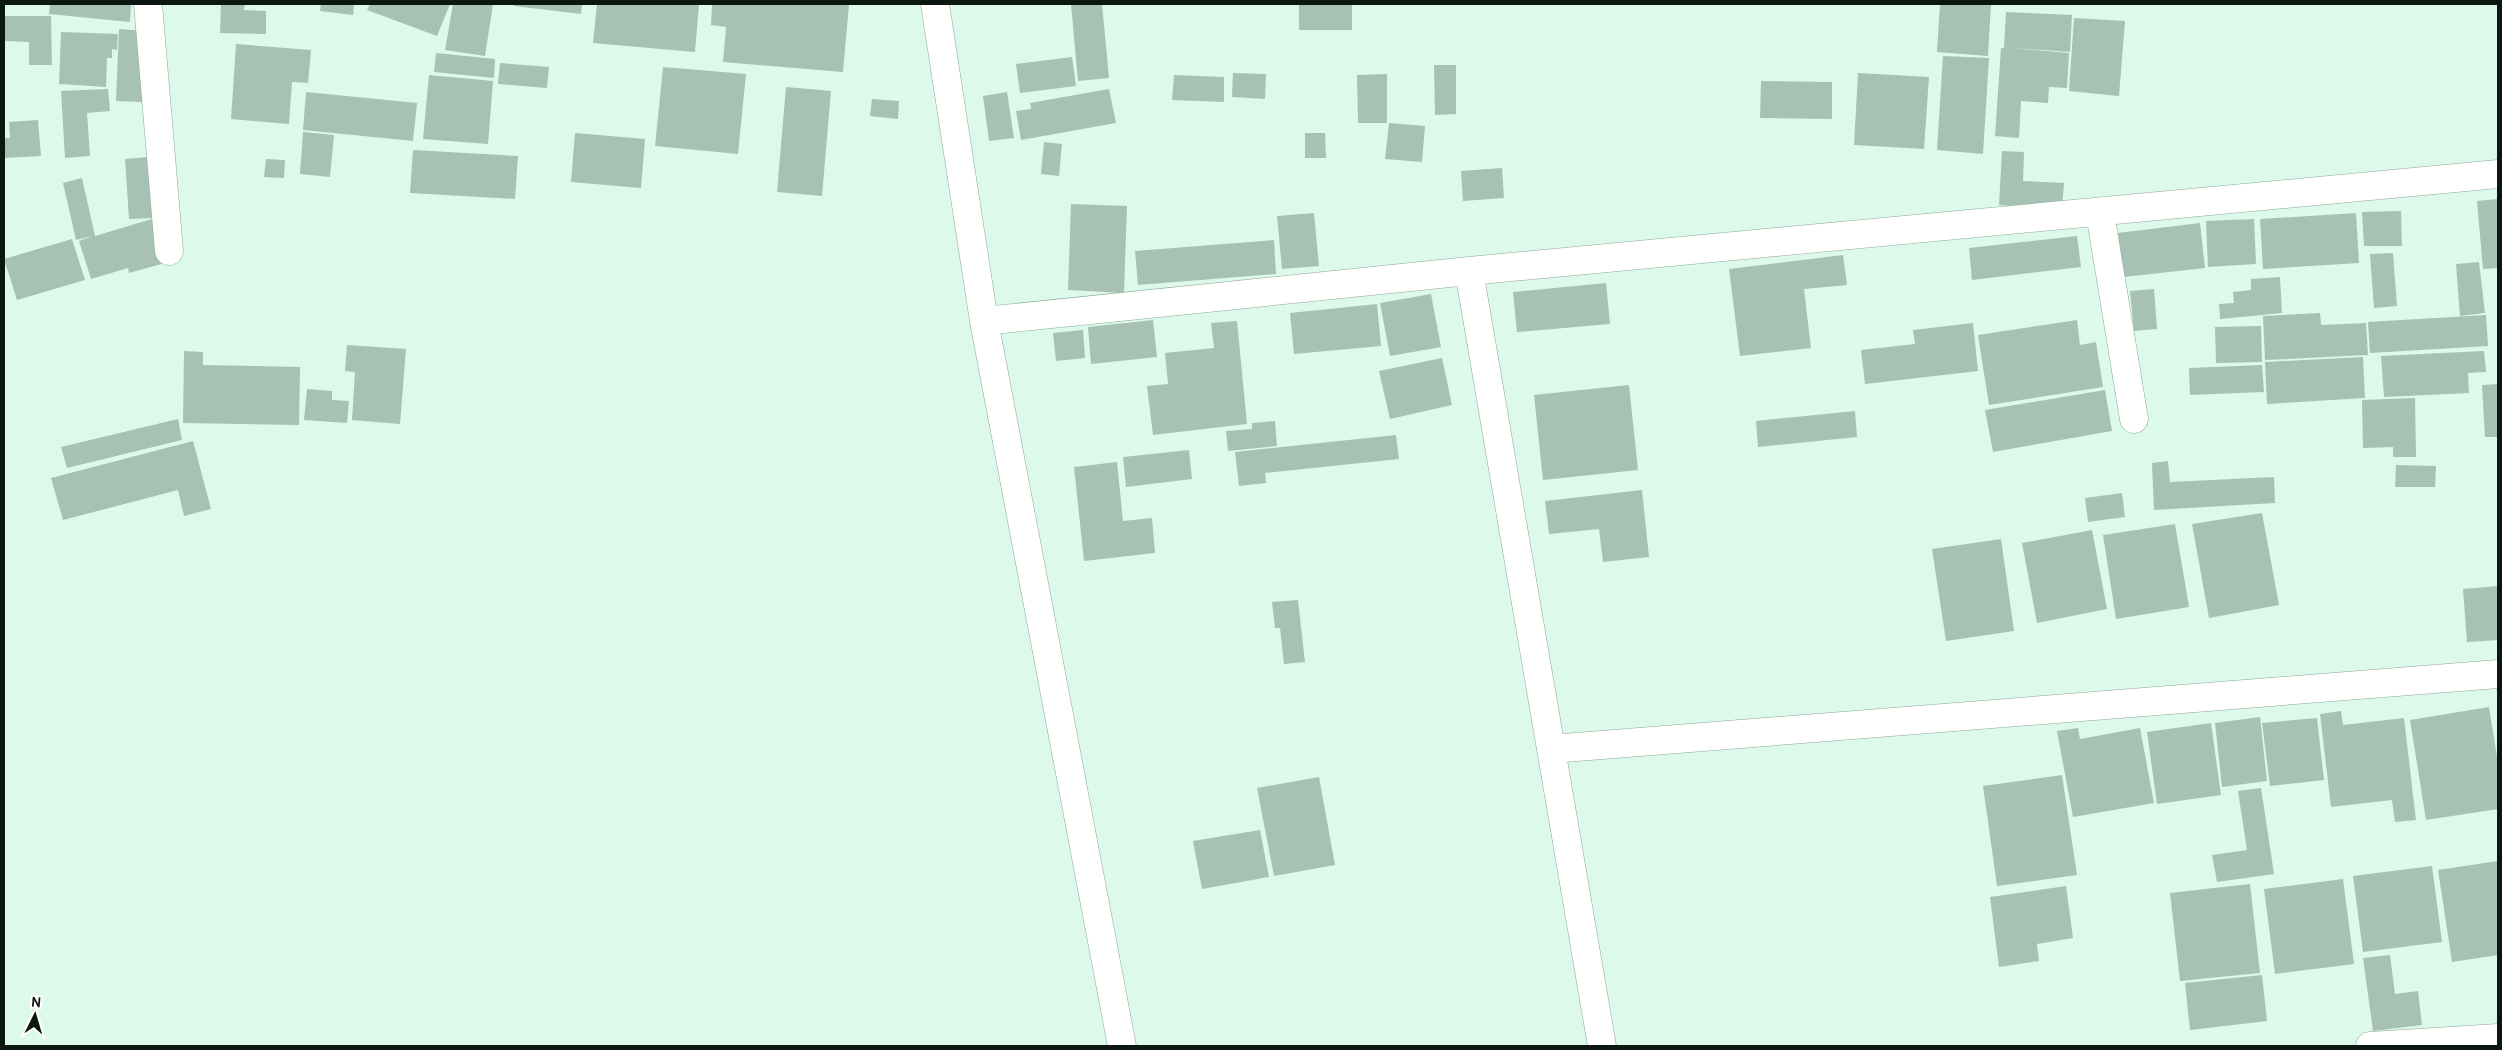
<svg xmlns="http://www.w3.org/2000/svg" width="2502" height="1050" font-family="Overpass,sans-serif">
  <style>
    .building { fill: #a7c2b3 }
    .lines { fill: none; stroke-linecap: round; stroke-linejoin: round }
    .street-casing { stroke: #8ca798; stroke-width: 29 }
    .street { stroke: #fff; stroke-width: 28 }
  </style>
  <rect width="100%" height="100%" fill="#ddf9e9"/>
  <path class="building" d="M 50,4 L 131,4 L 130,22 L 49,14 Z
    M 221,4 L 245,4 L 244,10 L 266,11 L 266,34 L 220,33 Z
    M 321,4 L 354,4 L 353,15 L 320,11 Z
    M 370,4 L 450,4 L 437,36 L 367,10 Z
    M 453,4 L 493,4 L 485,56 L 445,50 Z
    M 514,4 L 582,4 L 581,14 L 514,6 Z
    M 597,4 L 699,4 L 695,52 L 593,43 Z
    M 712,4 L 849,4 L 843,72 L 723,62 L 726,27 L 711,25 Z
    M 1071,4 L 1102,4 L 1109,78 L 1078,81 Z
    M 1299,4 L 1352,4 L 1352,30 L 1299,30 Z
    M 1940,4 L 1991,4 L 1988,56 L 1937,52 Z
    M 2006,12 L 2072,15 L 2070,52 L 2013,48 L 2069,53 L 2067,88 L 2049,87 L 2048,103 L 2021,101 L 2019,138 L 1995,136 L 2001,48 L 2004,48 Z
    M 4,16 L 51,16 L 52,65 L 29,65 L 29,42 L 4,41 Z
    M 2074,18 L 2125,21 L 2119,96 L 2069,91 Z
    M 119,29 L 145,31 L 142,102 L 116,101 Z
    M 61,32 L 118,34 L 117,50 L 112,49 L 112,58 L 107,58 L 106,87 L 59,84 Z
    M 236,44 L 311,50 L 308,83 L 292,82 L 289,124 L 231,119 Z
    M 436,53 L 495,59 L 494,78 L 434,72 Z
    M 1943,56 L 1989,58 L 1983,154 L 1937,150 Z
    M 1072,57 L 1076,86 L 1020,93 L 1016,64 Z
    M 500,63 L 549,67 L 547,88 L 498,84 Z
    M 1434,65 L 1456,65 L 1456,114 L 1435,115 Z
    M 663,67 L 746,74 L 738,154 L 655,146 Z
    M 1233,73 L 1266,74 L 1265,99 L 1232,97 Z
    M 1858,73 L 1929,77 L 1924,149 L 1854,145 Z
    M 1387,74 L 1387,123 L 1358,123 L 1357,75 Z
    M 429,75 L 493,81 L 488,144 L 423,139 Z
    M 1174,75 L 1224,77 L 1224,102 L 1172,100 Z
    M 1761,81 L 1832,82 L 1832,119 L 1760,118 Z
    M 786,87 L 831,91 L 822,196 L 777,192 Z
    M 108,89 L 110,111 L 87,113 L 90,156 L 65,158 L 61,91 Z
    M 1109,89 L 1116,123 L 1021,140 L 1016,111 L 1031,109 L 1030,103 Z
    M 306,92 L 417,103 L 413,141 L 303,130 Z
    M 1007,92 L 1014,138 L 989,141 L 983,96 Z
    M 872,99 L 899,101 L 898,119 L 870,116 Z
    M 38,120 L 41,156 L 4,158 L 4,138 L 10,138 L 9,122 Z
    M 1389,123 L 1425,126 L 1422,162 L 1385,159 Z
    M 303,132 L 334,135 L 330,177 L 300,174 Z
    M 575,133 L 645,139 L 641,188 L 571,182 Z
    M 1305,133 L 1325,133 L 1326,158 L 1305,158 Z
    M 1044,142 L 1062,144 L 1059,176 L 1041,174 Z
    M 413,150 L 518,156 L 515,199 L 410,193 Z
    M 2002,151 L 2024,152 L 2023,181 L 2064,183 L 2062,209 L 1999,205 Z
    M 149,157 L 152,218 L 129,219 L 125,159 Z
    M 266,159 L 285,160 L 284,178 L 264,177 Z
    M 1502,168 L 1504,198 L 1463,201 L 1461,171 Z
    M 82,178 L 95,236 L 152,219 L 165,263 L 129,273 L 128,268 L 91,279 L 79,241 L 93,236 L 76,240 L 63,183 Z
    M 2498,199 L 2498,268 L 2483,269 L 2477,201 Z
    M 1071,204 L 1127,206 L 1124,293 L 1068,290 Z
    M 2401,211 L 2402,246 L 2364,246 L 2362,212 Z
    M 1314,213 L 1319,266 L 1282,269 L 1277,216 Z
    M 2356,213 L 2359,263 L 2263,269 L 2260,219 Z
    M 2254,219 L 2256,264 L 2208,267 L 2206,221 Z
    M 2200,223 L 2205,268 L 2124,277 L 2118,233 Z
    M 2077,236 L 2081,267 L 1972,280 L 1969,248 Z
    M 72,239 L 85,280 L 17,300 L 4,259 Z
    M 1274,240 L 1276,274 L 1138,285 L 1135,251 Z
    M 2393,253 L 2397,306 L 2374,308 L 2370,254 Z
    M 1843,255 L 1847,285 L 1804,289 L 1811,348 L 1740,356 L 1729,269 Z
    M 2479,262 L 2485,313 L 2460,316 L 2456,264 Z
    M 2280,277 L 2282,313 L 2220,319 L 2219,304 L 2234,303 L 2233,292 L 2251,290 L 2251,279 Z
    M 1606,283 L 1610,324 L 1517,332 L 1513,292 Z
    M 2154,289 L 2157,329 L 2134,331 L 2130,291 Z
    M 1431,294 L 1441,347 L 1390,356 L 1380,303 Z
    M 1377,304 L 1381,346 L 1294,354 L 1290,313 Z
    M 2320,313 L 2321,325 L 2366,323 L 2368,355 L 2265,360 L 2263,316 Z
    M 2486,315 L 2488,346 L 2370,353 L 2368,322 Z
    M 1153,320 L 1157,357 L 1091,364 L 1088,327 Z
    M 2077,320 L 2080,345 L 2096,342 L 2103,387 L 1989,405 L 1978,335 Z
    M 1237,321 L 1247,424 L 1153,435 L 1147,386 L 1168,384 L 1165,353 L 1214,348 L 1211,323 Z
    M 1973,323 L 1978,371 L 1865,384 L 1861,350 L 1915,344 L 1913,330 Z
    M 2261,326 L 2262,362 L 2216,363 L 2215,327 Z
    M 1083,330 L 1085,358 L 1056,361 L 1053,333 Z
    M 347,345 L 406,349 L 400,424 L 352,420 L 355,372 L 345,371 Z
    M 184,351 L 203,352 L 203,365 L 300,367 L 299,425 L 183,423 Z
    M 2484,351 L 2486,372 L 2468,373 L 2469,393 L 2384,397 L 2381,356 Z
    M 2363,357 L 2365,398 L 2267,404 L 2265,362 Z
    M 1442,358 L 1452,405 L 1390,419 L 1379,371 Z
    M 2262,365 L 2264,392 L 2190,395 L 2189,368 Z
    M 2498,384 L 2498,437 L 2485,437 L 2482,385 Z
    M 1629,385 L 1638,470 L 1543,480 L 1534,395 Z
    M 307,389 L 332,391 L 332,400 L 349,401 L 347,423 L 304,420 Z
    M 2105,390 L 2112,431 L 1993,452 L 1985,410 Z
    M 2415,398 L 2416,457 L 2393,457 L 2393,447 L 2363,448 L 2362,400 Z
    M 1855,411 L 1857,437 L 1758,447 L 1756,421 Z
    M 178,419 L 182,440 L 67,468 L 61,447 Z
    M 1275,421 L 1277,446 L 1228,451 L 1226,431 L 1252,429 L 1252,423 Z
    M 1396,435 L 1399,459 L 1265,473 L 1266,483 L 1239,486 L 1235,452 Z
    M 193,441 L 211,509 L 184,516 L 178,490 L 63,520 L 51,478 Z
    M 1189,450 L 1192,479 L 1126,487 L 1123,457 Z
    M 2168,461 L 2170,482 L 2274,477 L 2275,503 L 2154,510 L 2152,463 Z
    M 1117,462 L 1123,521 L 1152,518 L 1155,553 L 1084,561 L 1074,467 Z
    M 2396,465 L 2436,466 L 2435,487 L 2395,487 Z
    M 1642,490 L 1649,557 L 1603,562 L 1599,529 L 1549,534 L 1545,501 Z
    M 2122,493 L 2125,517 L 2088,522 L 2085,498 Z
    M 2262,513 L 2279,605 L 2209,618 L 2192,524 Z
    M 2175,524 L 2189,607 L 2116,619 L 2103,535 Z
    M 2092,530 L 2107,609 L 2037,623 L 2022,543 Z
    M 2001,539 L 2014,631 L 1946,641 L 1932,549 Z
    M 2498,586 L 2498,640 L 2467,642 L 2463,589 Z
    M 1298,600 L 1305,662 L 1284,664 L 1280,628 L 1275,628 L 1272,602 Z
    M 2489,707 L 2498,763 L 2498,809 L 2426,820 L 2410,720 Z
    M 2341,711 L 2343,725 L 2404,718 L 2416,820 L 2395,822 L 2392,800 L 2331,807 L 2320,714 Z
    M 2260,717 L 2267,781 L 2222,787 L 2215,723 Z
    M 2317,718 L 2324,780 L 2270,786 L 2262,723 Z
    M 2211,723 L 2221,795 L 2157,804 L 2147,732 Z
    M 2078,728 L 2080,739 L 2140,728 L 2154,803 L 2073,817 L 2057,731 Z
    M 2062,775 L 2077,875 L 1997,886 L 1983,786 Z
    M 1319,777 L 1335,865 L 1274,876 L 1257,788 Z
    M 2261,788 L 2274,874 L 2217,882 L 2212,855 L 2247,850 L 2238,791 Z
    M 1260,830 L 1269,877 L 1202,889 L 1193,841 Z
    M 2498,861 L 2498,955 L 2452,962 L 2438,870 Z
    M 2432,866 L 2442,942 L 2363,952 L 2353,876 Z
    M 2343,879 L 2354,964 L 2275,974 L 2264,889 Z
    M 2250,884 L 2260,973 L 2180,981 L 2170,893 Z
    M 2066,886 L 2073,938 L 2037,944 L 2039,961 L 1999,967 L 1990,897 Z
    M 2390,955 L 2395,994 L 2418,991 L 2422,1025 L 2373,1031 L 2363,958 Z
    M 2262,975 L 2267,1021 L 2190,1030 L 2185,983 Z"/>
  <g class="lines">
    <g class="street-casing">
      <path id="street" d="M 148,4 L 169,251
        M 935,4 L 984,321 L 1122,1046
        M 2100,213 L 2134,419
        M 1469,271 L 1602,1046
        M 984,321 L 1469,271 L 2498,174
        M 1551,749 L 2498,674
        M 2370,1046 L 2498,1038"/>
    </g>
    <use href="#street" class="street"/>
  </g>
  <rect width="2502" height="1050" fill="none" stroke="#0d1712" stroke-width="10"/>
  <g transform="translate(35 1015) rotate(5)" stroke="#ffffff" stroke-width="4" paint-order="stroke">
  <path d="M0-4L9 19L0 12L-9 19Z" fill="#0d1712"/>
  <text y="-8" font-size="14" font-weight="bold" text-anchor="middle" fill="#0d1712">N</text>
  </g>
</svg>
